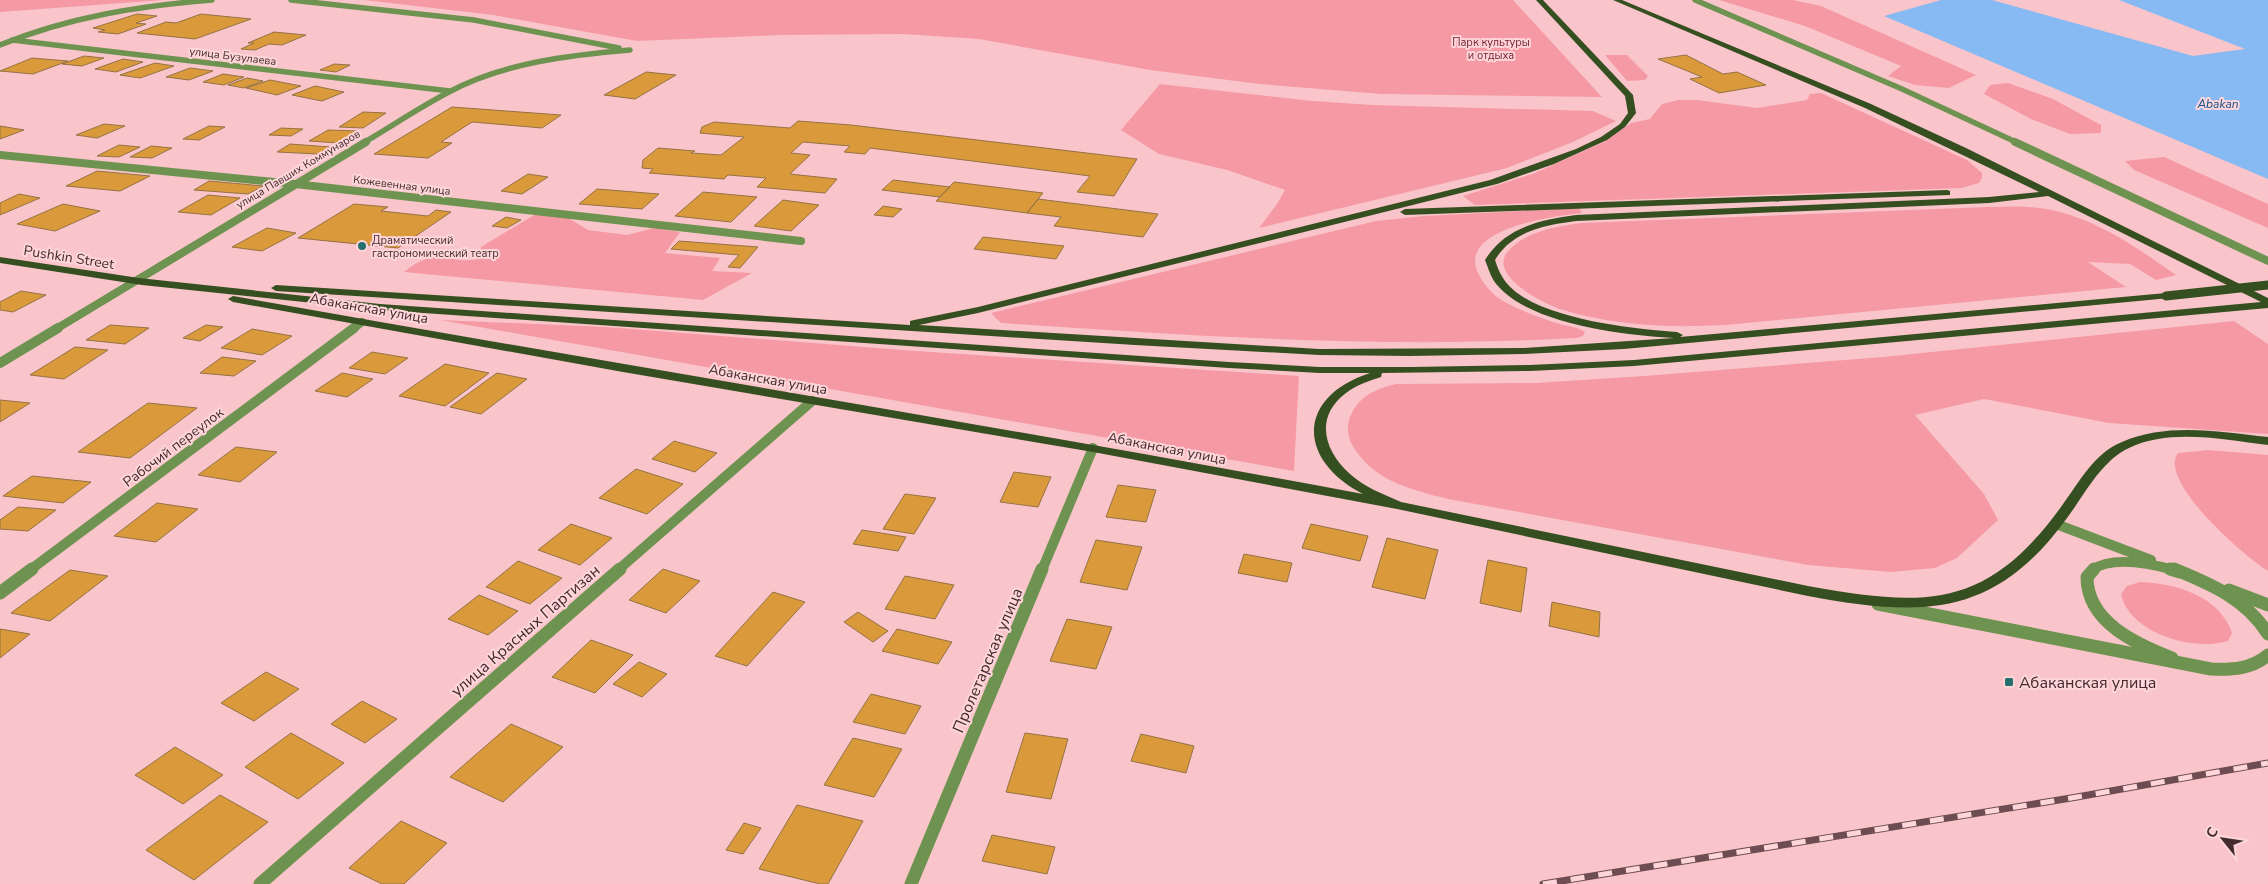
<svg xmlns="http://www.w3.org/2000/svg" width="2268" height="884" font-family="'Nunito Sans',sans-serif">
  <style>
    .green { fill: #f59aa5 }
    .water { fill: #87b9f3 }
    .building { fill: #da993b; stroke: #947245 }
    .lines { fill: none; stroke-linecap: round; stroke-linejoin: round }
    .minor-far3 { stroke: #6e9351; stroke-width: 5.5 }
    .minor-far2 { stroke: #6e9351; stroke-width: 8 }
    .minor-far1 { stroke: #6e9351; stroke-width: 10 }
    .minor { stroke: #6e9351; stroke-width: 13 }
    .primary { fill: #364f21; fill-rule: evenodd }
    .rail-casing { stroke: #6d4d51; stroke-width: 7 }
    .rail { stroke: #fed6d9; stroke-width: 5; stroke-dasharray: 14; stroke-linecap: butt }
    .primary-bridge { stroke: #364f21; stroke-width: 9 }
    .poi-dot { fill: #256f6d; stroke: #fed6d9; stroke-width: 2 }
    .labels { text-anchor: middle; stroke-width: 4; stroke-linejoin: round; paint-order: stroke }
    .far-park-label { font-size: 11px; fill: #701c2e; stroke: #fed6d9 }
    .far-street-label { font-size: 11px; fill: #432a2d; stroke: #fed6d9 }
    .far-poi-label { font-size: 11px; fill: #432a2d; stroke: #fed6d9; text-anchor: start }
    .far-water-label { font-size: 12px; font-style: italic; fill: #13518e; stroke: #fed6d9 }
    .street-label { font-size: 14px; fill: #432a2d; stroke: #fed6d9 }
    .near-street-label { font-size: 16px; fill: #432a2d; stroke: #fed6d9 }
    .near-poi-label { font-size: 16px; fill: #432a2d; stroke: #fed6d9; text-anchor: start }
  </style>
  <rect width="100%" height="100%" fill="#fac5ca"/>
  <path class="green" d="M 0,0 L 163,0 L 0,12 Z
    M 364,0 L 1513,0 L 1602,97 L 1382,94 L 1259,84 L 1150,70 L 979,39 L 903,34 L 781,35 L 637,41 L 493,15 Z
    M 1719,0 L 1793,0 L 1821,6 L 1976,75 L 1949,88 L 1915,85 L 1888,76 L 1901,66 L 1805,26 Z
    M 1605,55 L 1627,55 L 1648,76 L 1645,80 L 1627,81 Z
    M 2008,83 L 2053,99 L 2101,125 L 2101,133 L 2070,134 L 2031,119 L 1984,94 L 1990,85 Z
    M 1160,84 L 1313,101 L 1373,105 L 1593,111 L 1616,121 L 1573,142 L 1507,168 L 1259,228 L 1277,204 L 1285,190 L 1227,170 L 1159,154 L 1121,130 Z
    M 1821,93 L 1967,160 L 1982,173 L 1982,178 L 1979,183 L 1962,188 L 1475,205 L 1463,196 L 1535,173 L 1604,142 L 1631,123 L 1650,119 L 1662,104 L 1678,100 L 1697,100 L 1757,108 L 1807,100 L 1810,94 Z
    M 2164,157 L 2268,204 L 2268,228 L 2134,170 L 2125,161 Z
    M 1986,207 C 2000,207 2014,206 2028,207 C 2084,210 2132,244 2176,275 L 2156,280 L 2130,264 L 2088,262 L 2126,287 L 1726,325 C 1671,328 1616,326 1563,310 C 1546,305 1491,278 1506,254 C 1521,232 1558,226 1582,223 Z
    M 1579,208 L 1582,213 C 1556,216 1457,228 1478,273 C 1483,284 1493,295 1503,301 C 1521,311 1540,318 1560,324 C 1568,326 1578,327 1585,332 L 1583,336 L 1577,338 C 1385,349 1193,336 1001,323 L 991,313 L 1376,221 L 1424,216 Z
    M 536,214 L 565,216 L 588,230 L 627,235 L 654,228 L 680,232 L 665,253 L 720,258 L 712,271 L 752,273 L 703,300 L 404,272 C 439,243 448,267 483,258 L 481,247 Z
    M 440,320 L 606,327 L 916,351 L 1299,376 L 1294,471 Z
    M 2234,321 L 2268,344 L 2268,434 L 2109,423 L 1984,399 L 1915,415 L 1984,494 L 1998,520 L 1957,558 L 1935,568 L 1891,572 L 1808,565 L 1448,499 C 1413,490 1377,482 1356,451 C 1348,440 1345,427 1351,415 C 1359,396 1376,389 1396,384 L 1536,383 L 1644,376 L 1883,357 Z
    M 2209,450 L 2268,455 L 2268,571 C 2245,557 2157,481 2178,453 Z
    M 2140,582 C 2175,583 2220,596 2232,633 L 2228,641 C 2193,652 2129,633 2121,594 L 2127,586 Z"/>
  <path class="water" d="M 1941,0 L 1992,0 L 2193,56 L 2245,49 L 2119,0 L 2268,0 L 2268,179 L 1884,16 Z"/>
  <path class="building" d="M 137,14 L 157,16 L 136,23 L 146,24 L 118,34 L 98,32 L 105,30 L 93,28 Z
    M 201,14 L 251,19 L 195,39 L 137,33 L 166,22 L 176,23 Z
    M 274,32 L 306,35 L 282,45 L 269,44 L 255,50 L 241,49 L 254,43 L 248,43 Z
    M 1686,55 L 1723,74 L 1737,72 L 1766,85 L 1719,93 L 1690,79 L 1702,77 L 1658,59 Z
    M 84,56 L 104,58 L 82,66 L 62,64 Z
    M 32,58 L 68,61 L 33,74 L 0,71 Z
    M 123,59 L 143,62 L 116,72 L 95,69 Z
    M 155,63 L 174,66 L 140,78 L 120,75 Z
    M 334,64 L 350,65 L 336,72 L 320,70 Z
    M 190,68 L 213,71 L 189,80 L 166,77 Z
    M 646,72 L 676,75 L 635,99 L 604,95 Z
    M 223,74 L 244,77 L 224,85 L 203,82 Z
    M 247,78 L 263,81 L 244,88 L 228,85 Z
    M 270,80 L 301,86 L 277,95 L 246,88 Z
    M 315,86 L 344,92 L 322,101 L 292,95 Z
    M 452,107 L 561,115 L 542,128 L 472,122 L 441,142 L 452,143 L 428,158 L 374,154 Z
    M 363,112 L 386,113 L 363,128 L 339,127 Z
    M 798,121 L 851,125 L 1137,159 L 1114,196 L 1077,192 L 1090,176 L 870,148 L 865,154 L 844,152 L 850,146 L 803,142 L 791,153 L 810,155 L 790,174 L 837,179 L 825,193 L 757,187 L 766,178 L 728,175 L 724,179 L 649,173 L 653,169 L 642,168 L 643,160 L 658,148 L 695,151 L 691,153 L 721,155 L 744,137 L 700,133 L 702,127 L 714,122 L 790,128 Z
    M 104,124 L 125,126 L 97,138 L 76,135 Z
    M 0,126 L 24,130 L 0,139 Z
    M 209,126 L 225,127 L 199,140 L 183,139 Z
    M 281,128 L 303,129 L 291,136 L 269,135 Z
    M 328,130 L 357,131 L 339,143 L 309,141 Z
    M 290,144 L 331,147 L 318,154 L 277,152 Z
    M 119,145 L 140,147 L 119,157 L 97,156 Z
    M 151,146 L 172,148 L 152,158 L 130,157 Z
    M 97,171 L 150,176 L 120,191 L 66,186 Z
    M 528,174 L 548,177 L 522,194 L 501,191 Z
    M 893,180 L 950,187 L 940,197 L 882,190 Z
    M 209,181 L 263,186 L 248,194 L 194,190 Z
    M 954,182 L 1043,193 L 1027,213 L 936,201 Z
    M 597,189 L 659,194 L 642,209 L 579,204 Z
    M 703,192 L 757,197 L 731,222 L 675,216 Z
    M 19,194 L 40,198 L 0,215 L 0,203 Z
    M 208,195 L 240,198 L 211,215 L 178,212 Z
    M 1038,199 L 1158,214 L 1143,237 L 1054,226 L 1061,217 L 1027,213 Z
    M 783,200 L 819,205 L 791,231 L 754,226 Z
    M 63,204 L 100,211 L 55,231 L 17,224 Z
    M 354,204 L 388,207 L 381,211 L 428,216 L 436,210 L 451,212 L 398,248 L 298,238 Z
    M 883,206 L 902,209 L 893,217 L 874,215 Z
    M 506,217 L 521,220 L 507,228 L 492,226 Z
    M 267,228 L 296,233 L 262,251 L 232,247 Z
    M 983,237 L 1064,246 L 1056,259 L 974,249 Z
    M 679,241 L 758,247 L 740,268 L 728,267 L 739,255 L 671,249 Z
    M 21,291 L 46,295 L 13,312 L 0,310 L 0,302 Z
    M 110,325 L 149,328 L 125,344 L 86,340 Z
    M 206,325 L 223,327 L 200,341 L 183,338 Z
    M 252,329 L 292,336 L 262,355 L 221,348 Z
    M 75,347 L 108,350 L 64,379 L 30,375 Z
    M 372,352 L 408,358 L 385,374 L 349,368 Z
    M 222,357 L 256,361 L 234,376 L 200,373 Z
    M 445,364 L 489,373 L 445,406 L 399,396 Z
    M 342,373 L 373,379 L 347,397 L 315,391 Z
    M 497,373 L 527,379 L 481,414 L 450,407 Z
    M 0,400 L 30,403 L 0,422 Z
    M 148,403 L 197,408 L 130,458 L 78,452 Z
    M 674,441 L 717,453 L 695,472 L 652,459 Z
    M 236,447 L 277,452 L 240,482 L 198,475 Z
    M 636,469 L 683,484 L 647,514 L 599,498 Z
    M 1014,472 L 1051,477 L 1038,507 L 1000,502 Z
    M 32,476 L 91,482 L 63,503 L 3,496 Z
    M 1118,485 L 1156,490 L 1146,522 L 1106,517 Z
    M 905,494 L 936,498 L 914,534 L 883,529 Z
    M 157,503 L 198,509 L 156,542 L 114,536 Z
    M 18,507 L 56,510 L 28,531 L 0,529 L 0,520 Z
    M 571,524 L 612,538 L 580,565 L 538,550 Z
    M 1311,524 L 1368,536 L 1360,561 L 1302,548 Z
    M 862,530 L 906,537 L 898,551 L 853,544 Z
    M 1387,538 L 1438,550 L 1425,599 L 1372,587 Z
    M 1096,540 L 1142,547 L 1127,590 L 1080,582 Z
    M 1244,554 L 1292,563 L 1287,582 L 1238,573 Z
    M 1488,560 L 1527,568 L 1521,612 L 1480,603 Z
    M 518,561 L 562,578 L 530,604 L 486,587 Z
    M 663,569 L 700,581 L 666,613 L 629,600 Z
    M 70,570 L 108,576 L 50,621 L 11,613 Z
    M 905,576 L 954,585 L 935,619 L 885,609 Z
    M 773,592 L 805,602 L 747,666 L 715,656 Z
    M 479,595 L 518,611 L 488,635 L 448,619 Z
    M 1552,602 L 1600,612 L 1599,637 L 1549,626 Z
    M 858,612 L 888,631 L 873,642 L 844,622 Z
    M 1067,619 L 1112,627 L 1096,669 L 1050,661 Z
    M 0,629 L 30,634 L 0,658 Z
    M 897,629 L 952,642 L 938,664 L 882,651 Z
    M 591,640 L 633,655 L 595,693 L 552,677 Z
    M 639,662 L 667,674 L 642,697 L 613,684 Z
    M 266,672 L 299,689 L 254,721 L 221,703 Z
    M 871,694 L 921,706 L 905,734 L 853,722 Z
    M 362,701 L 397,719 L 365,743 L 331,724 Z
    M 511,724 L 563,747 L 503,802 L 450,777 Z
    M 291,733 L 344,763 L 298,799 L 245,767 Z
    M 1025,733 L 1068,739 L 1051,799 L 1006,792 Z
    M 1141,734 L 1194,746 L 1186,773 L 1131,761 Z
    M 853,738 L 902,749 L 874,797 L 824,785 Z
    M 175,747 L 223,775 L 183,804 L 135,775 Z
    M 220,795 L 268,822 L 194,880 L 146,850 Z
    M 797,805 L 863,821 L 828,884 L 820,884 L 759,869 Z
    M 401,821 L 447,843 L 404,884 L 382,884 L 349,868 Z
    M 744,823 L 761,828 L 743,854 L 726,850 Z
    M 992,835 L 1055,847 L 1047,874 L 982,861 Z"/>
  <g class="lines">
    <path class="minor-far3" d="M 291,0 L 474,20 L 619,48
      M 1695,0 L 1902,89 L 2018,143
      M 12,40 L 450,91
      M 0,45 C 69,17 138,6 212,0
      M 363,143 C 392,126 420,107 449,92 C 502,63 570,55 630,50"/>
    <path class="minor-far2" d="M 2015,142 L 2268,261
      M 0,155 L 295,184 L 801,241
      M 56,329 L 366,142
      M 353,329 L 362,322"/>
    <path class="minor-far1" d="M 0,363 L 58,328
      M 2056,524 L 2151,560
      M 2174,569 L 2177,570
      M 30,570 L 354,328
      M 618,570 L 812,401
      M 1042,570 L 1093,448
      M 2092,570 C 2113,555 2152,564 2174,570"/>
    <path class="minor" d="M 2094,569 L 2087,577 C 2087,622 2136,644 2172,658
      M 2170,569 L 2180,572
      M 2174,569 C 2211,584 2246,599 2268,634
      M 2229,590 L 2268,605
      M 0,593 L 32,569
      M 1878,604 L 2211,669 C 2233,670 2251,669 2268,655
      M 260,884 L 620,569
      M 911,884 L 1042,569"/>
    <path class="primary" d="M 1536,0 L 1543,0 L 1633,95 L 1636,113 L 1625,127 L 1607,140 L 1554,164 L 1497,184 L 978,313 L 919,325 L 1319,349 L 1524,348 L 1674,338 C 1625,335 1524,324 1494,281 C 1490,275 1488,267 1485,260 C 1505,227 1540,220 1576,215 L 1989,197 L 2039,192 L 1865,108 L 1613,0 L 1622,0 L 1871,104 L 1966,148 L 2268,298 L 2268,308 L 1634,366 L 1530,371 L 1382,373 L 1381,377 C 1369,381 1356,385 1346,393 C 1314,417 1324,451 1350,474 C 1364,487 1383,494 1401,502 L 1808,586 C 1925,607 1986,610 2061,507 C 2078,484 2094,453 2122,442 C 2168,422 2220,432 2268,437 L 2268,445 C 2224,440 2171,428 2129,448 C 2101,461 2085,494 2067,518 C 1994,619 1921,617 1808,596 L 1397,509 L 1093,452 L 623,372 L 233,302 L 228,299 L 233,296 C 609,363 987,424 1363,494 C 1297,460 1296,397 1370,373 L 1320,373 L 1229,368 L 380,310 L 142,285 L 0,263 L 0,257 L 139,278 L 380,304 L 1229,362 L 1320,367 L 1412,367 L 1530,365 L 1634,360 L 2261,302 L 2048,196 L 1989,203 L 1576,221 C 1545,225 1512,231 1495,260 C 1497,266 1499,272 1503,278 C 1527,318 1633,329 1677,332 L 1683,335 L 1680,337 L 2166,293 L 2170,294 L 2170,298 L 1624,349 L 1524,354 L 1410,356 L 1319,355 L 1135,345 L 276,291 L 271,288 L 276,285 L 910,325 L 910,321 L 914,320 L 978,307 L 1490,180 L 1576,149 L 1601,137 L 1620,124 L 1628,113 L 1625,96 Z
      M 1947,190 L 1950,191 L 1950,195 L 1405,215 L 1400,212 L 1405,209 Z"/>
    <g class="rail-casing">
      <path id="rail" d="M 1543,884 L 2077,797 L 2268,763"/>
    </g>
    <use href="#rail" class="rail"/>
    <path class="primary-bridge" d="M 2166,296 L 2268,285"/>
  </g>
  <g class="poi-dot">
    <circle cx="362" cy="246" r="5"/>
    <rect x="2004" y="677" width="10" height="10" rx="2.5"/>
  </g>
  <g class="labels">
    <g class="far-park-label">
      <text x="1491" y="46">Парк культуры<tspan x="1491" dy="13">и отдыха</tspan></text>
    </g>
    <g class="far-street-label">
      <text transform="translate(233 56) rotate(7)" y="4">улица Бузулаева</text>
      <text transform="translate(298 169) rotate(-31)" y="4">улица Павших Коммунаров</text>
      <text transform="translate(402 185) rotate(7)" y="4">Кожевенная улица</text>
    </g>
    <g class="far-poi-label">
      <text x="372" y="244">Драматический<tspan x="372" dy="13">гастрономический театр</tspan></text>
    </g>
    <g class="far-water-label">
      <text x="2218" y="108">Abakan</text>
    </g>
    <g class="street-label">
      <text transform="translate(69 257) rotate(9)" y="5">Pushkin Street</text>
      <text transform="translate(369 308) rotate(10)" y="5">Абаканская улица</text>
      <text transform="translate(768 379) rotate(10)" y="5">Абаканская улица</text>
      <text transform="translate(173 447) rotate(-37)" y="5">Рабочий переулок</text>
      <text transform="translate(1167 448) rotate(11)" y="5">Абаканская улица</text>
    </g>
    <g class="near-street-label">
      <text transform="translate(525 630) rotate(-41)" y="6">улица Красных Партизан</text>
      <text transform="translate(987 660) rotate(-67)" y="6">Пролетарская улица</text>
    </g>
    <g class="near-poi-label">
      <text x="2019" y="688">Абаканская улица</text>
    </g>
  </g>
  <g transform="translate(2223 839) rotate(300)" stroke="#fed6d9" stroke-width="4" paint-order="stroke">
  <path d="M0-4L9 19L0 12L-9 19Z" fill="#432a2d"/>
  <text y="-8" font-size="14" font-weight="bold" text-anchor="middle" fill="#432a2d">С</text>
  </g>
</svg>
